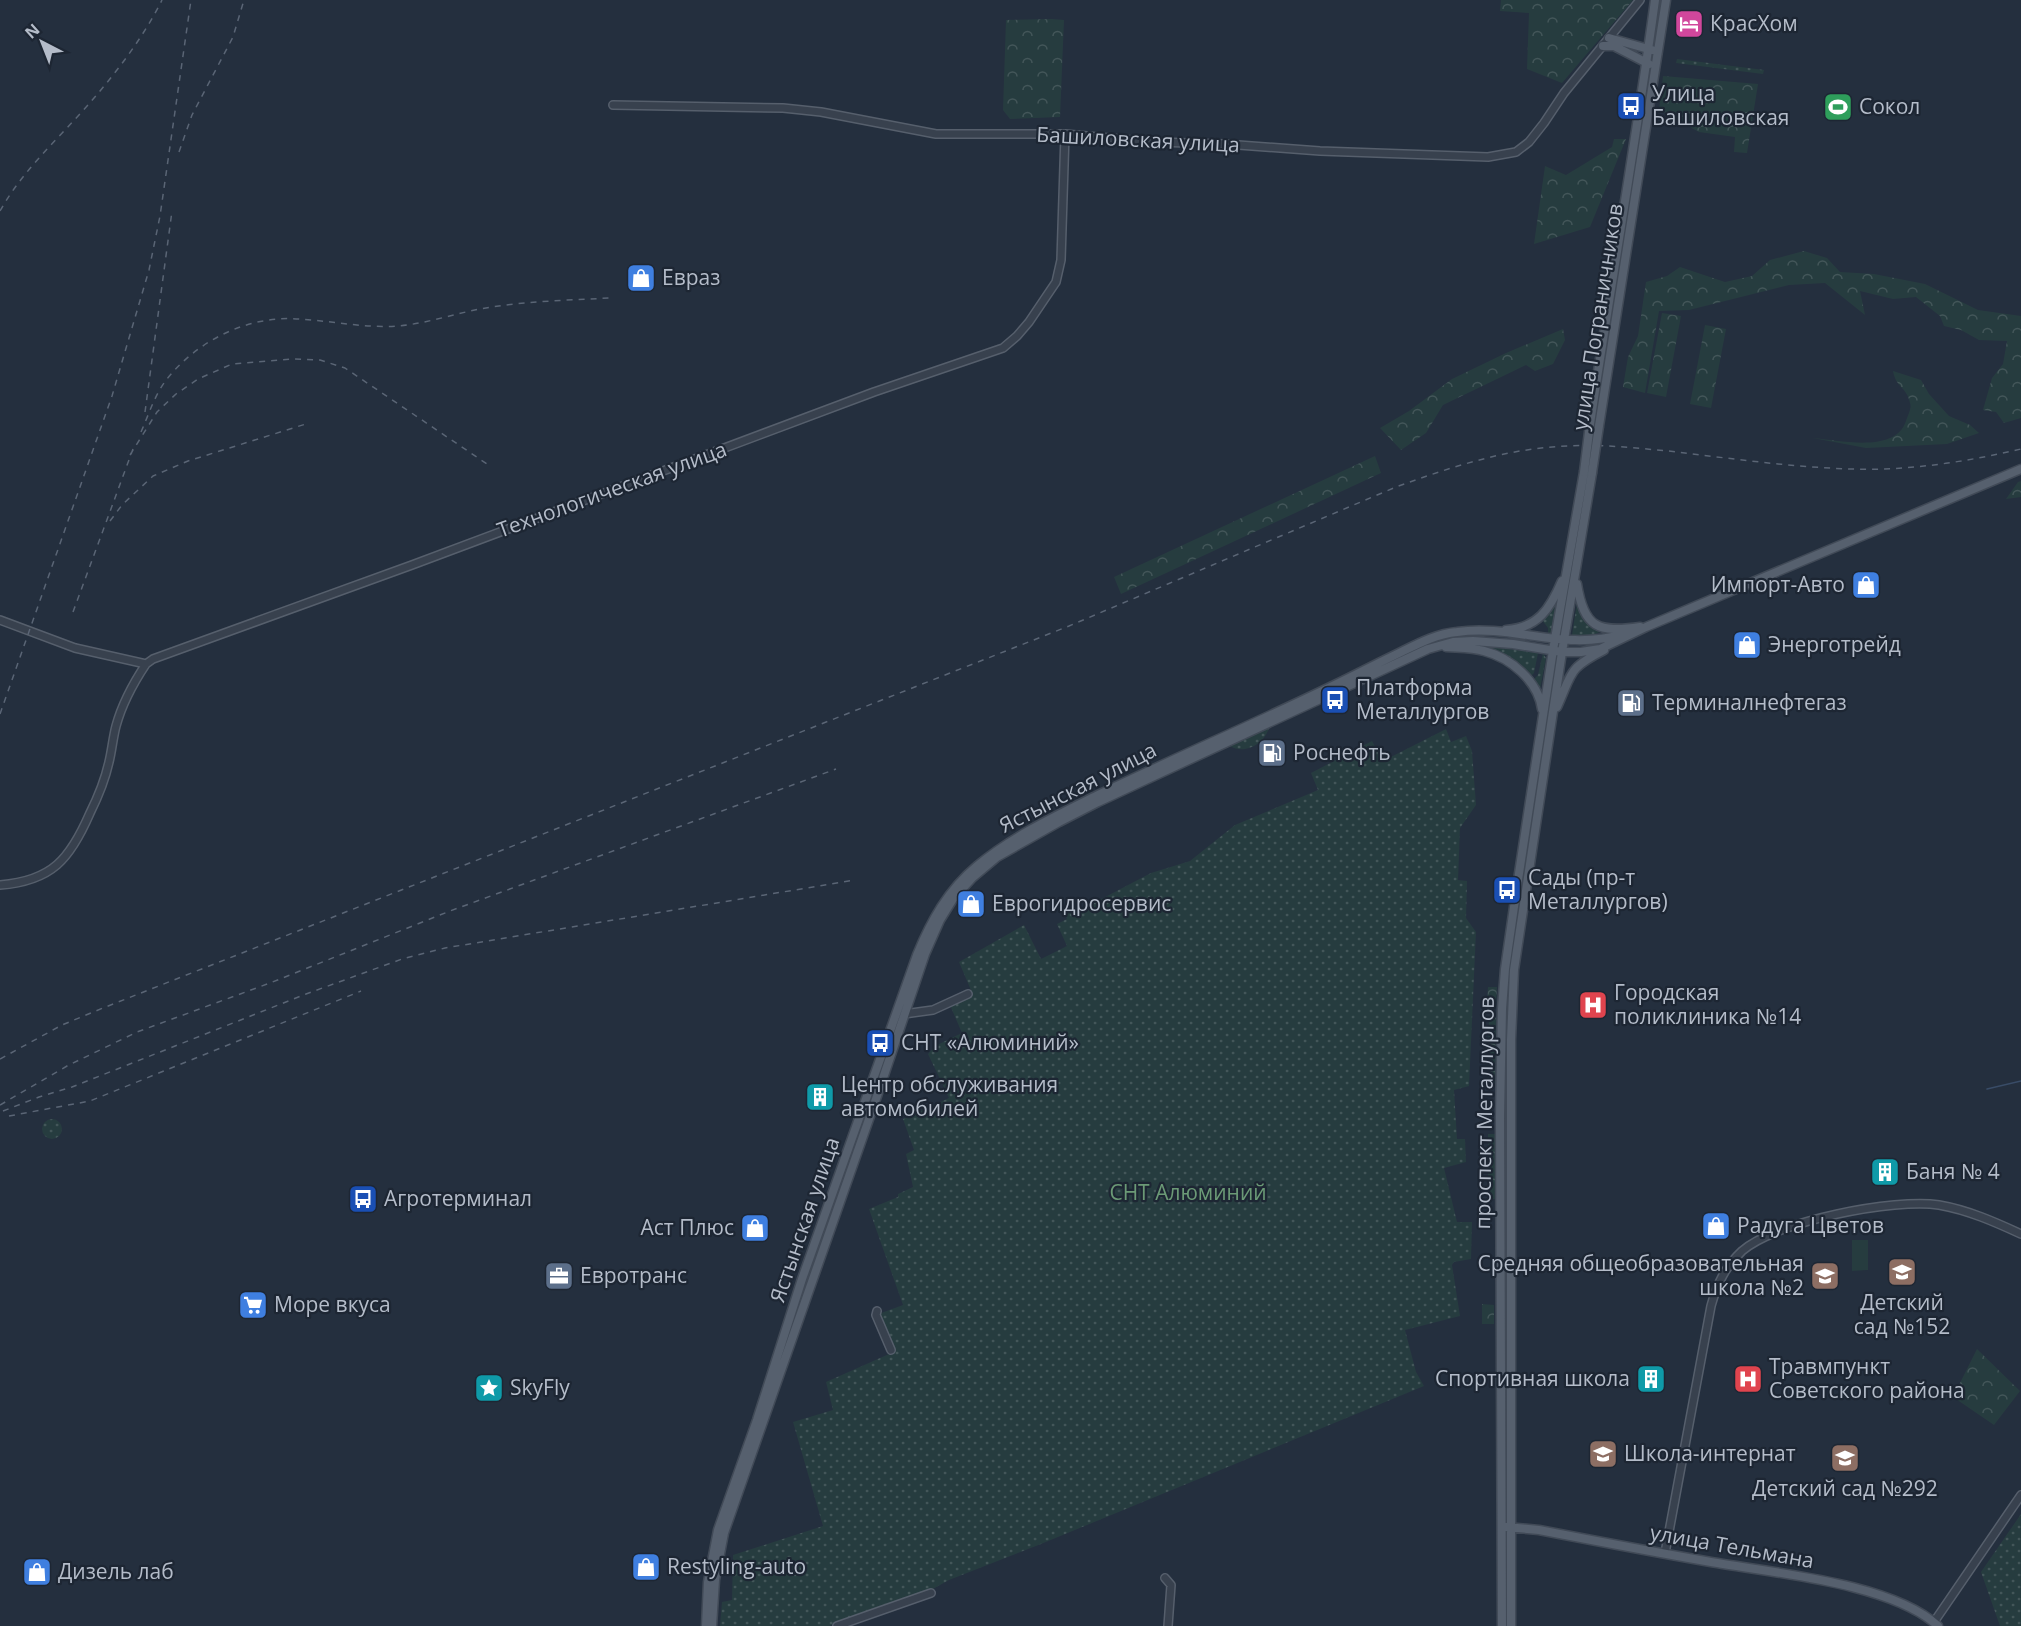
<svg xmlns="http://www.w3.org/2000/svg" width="2021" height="1626" font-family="'Open Sans',sans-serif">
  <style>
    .grass { fill: url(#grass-dots) }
    .forest { fill: url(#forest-crowns) }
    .pitch { fill: #263c3f }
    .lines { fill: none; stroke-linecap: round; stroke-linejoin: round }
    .stream { stroke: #394c67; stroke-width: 1.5 }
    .minor-casing { stroke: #565f6c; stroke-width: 10 }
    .major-casing { stroke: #414a57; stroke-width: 11 }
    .minor { stroke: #38414e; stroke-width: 7 }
    .major { stroke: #56606e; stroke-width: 8 }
    .rail { stroke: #5a6575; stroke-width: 1.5; stroke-dasharray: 6 6; stroke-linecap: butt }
    .major-bridge-casing { stroke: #414a57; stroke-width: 11; stroke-linecap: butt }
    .major-bridge { stroke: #56606e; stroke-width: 8 }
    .labels { text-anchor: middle; stroke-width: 4.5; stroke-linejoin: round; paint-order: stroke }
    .poi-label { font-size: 21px; fill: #b4bcc9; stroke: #1d2633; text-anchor: start }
    .street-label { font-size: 21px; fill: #b4bcc9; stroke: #1d2633 }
    .park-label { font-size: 21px; fill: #6b9a76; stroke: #1d2633 }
  </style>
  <defs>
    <pattern id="grass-dots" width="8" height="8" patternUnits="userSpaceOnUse" patternTransform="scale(1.5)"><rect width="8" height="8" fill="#263c3f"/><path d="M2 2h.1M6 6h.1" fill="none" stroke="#435659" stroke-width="1.8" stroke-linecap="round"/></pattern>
    <pattern id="forest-crowns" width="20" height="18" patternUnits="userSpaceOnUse" patternTransform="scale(1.5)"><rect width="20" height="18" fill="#263c3f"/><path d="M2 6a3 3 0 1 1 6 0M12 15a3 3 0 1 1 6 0" fill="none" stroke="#435659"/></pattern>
  </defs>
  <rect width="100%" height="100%" fill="#242f3e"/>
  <path class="grass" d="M 1677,59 L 1764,70 L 1763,74 L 1676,63 Z
    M 1556,602 L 1551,633 L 1548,633 L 1548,628 L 1542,620 Z
    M 1577,603 L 1581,613 L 1600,632 L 1593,635 L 1572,635 Z
    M 1480,645 L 1538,653 L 1534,673 L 1531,676 L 1477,646 Z
    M 1543,653 L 1546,658 L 1540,689 L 1533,680 L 1538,675 Z
    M 1269,728 C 1264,744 1245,755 1230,746 Z
    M 1446,729 L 1451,742 L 1466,736 L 1472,751 L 1476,805 L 1460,828 L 1458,880 L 1467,881 L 1466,918 L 1476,932 L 1469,1086 L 1454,1090 L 1457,1139 L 1465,1139 L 1466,1162 L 1444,1168 L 1457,1222 L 1472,1222 L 1471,1259 L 1454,1262 L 1452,1265 L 1460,1316 L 1405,1330 L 1416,1372 L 1424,1386 L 1041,1544 L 949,1580 L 931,1590 L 850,1619 L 829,1626 L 720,1626 L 722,1602 L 732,1600 L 733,1555 L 823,1526 L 793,1422 L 833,1410 L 826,1382 L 889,1354 L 873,1316 L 903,1305 L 869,1209 L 898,1197 L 898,1194 L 913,1187 L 906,1154 L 914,1150 L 903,1119 L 949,1098 L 928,1054 L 935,1046 L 962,1033 L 950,1005 L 973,995 L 959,962 L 1024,925 L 1041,959 L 1067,946 L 1057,924 L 1067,919 L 1065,914 L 1088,906 L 1151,873 L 1190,861 L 1235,825 L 1318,790 L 1311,773 L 1372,741 L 1383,761 Z
    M42 1129a10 10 0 1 1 20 0a10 10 0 1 1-20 0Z
    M 2021,1514 L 2021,1626 L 2000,1626 L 1981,1572 Z"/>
  <path class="forest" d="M 1501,0 L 1633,0 L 1562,83 L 1527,69 L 1529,13 L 1500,11 Z
    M 1052,19 L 1064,20 L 1060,117 L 1010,119 L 1003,110 L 1006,20 Z
    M 1663,76 L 1758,84 L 1747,153 L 1734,152 L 1735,137 L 1699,132 L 1659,110 Z
    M 1614,139 L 1626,139 L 1590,227 L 1534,244 L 1545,166 L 1566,175 L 1612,147 Z
    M 1804,251 L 1827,258 L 1840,272 L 1874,274 L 1925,284 L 1978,310 L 2021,316 L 2021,418 L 2004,423 L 1996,412 L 1983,410 L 1992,378 L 2003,364 L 2007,341 L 1979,340 L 1961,330 L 1944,326 L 1940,316 L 1916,297 L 1893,299 L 1860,291 L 1865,315 L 1825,283 L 1789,285 L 1689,310 L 1659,311 L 1645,393 L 1623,387 L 1628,357 L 1638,336 L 1646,282 L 1667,276 L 1680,267 L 1725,282 L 1752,276 L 1770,260 Z
    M 1662,313 L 1681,316 L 1666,397 L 1647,393 Z
    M 1705,325 L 1726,329 L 1711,408 L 1690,404 Z
    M 1563,329 L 1565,340 L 1553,364 L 1535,371 L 1526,365 L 1443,405 L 1426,433 L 1401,450 L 1380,428 L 1409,411 L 1452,379 L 1506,353 Z
    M 1893,371 L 1921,380 L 1929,394 L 1949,416 L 1970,425 L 1979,433 L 1947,444 L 1866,448 L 1813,438 C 1839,440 1895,454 1906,421 C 1908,415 1912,408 1910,403 C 1907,387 1896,388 1893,371 Z
    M 1375,456 L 1381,473 L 1121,594 L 1114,577 Z
    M 2021,481 L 2021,497 L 2006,499 L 2018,482 Z
    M 1488,987 L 1497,987 L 1496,1004 L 1487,1003 Z
    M 1489,1017 L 1496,1017 L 1495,1085 L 1487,1084 Z
    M 1488,1134 L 1495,1134 L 1495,1199 L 1488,1199 Z
    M 1482,1304 L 1494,1305 L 1494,1324 L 1482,1324 Z
    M 1977,1349 L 2020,1391 L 1994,1425 L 1953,1397 Z"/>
  <path class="pitch" d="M 1852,1240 L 1868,1240 L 1868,1270 L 1852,1271 Z"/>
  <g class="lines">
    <path class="stream" d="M 1987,1089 L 2021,1081"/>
    <g class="minor-casing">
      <path id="minor" d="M 613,105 L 783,108 L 821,112 L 936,134 L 1065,134 L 1154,142 L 1225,144 L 1320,151 L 1488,157 L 1516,152 L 1529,142 L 1544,123 L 1564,93 L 1640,0
        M 0,620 L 75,648 L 146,664 L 153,659 L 412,565 L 874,392 L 1003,348 L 1017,336 L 1029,322 L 1056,282 L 1061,260 L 1065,134
        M 0,885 C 52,881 70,859 90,813 C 98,797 105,780 109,762 C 112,750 113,737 116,726 C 122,704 134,682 146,664
        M 904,1014 L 933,1010 L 968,994
        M 877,1311 L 876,1315 L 891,1350
        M 1665,1553 L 1711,1306 C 1717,1284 1725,1267 1742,1251 C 1776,1221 1895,1198 1939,1205 C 1968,1210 1995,1222 2021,1234
        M 1165,1578 L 1171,1585 L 1168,1626
        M 1934,1622 L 2021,1495
        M 837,1626 L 931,1593"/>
    </g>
    <g class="major-casing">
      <path id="major" d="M 1609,38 L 1652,50
        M 1603,46 L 1614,46 L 1649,64
        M 1590,424 C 1611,283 1636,142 1655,0
        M 1599,426 L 1666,0
        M 1577,584 C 1584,628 1598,633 1640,627
        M 1506,630 C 1538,628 1550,609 1562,581
        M 1446,647 C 1459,648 1472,648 1484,651 C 1511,658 1538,681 1542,709
        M 1557,707 C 1573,672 1567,669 1604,650
        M 1506,1527 L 1539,1530 C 1596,1541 1654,1552 1711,1562 C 1773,1573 1892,1583 1938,1626
        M 706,1626 L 708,1582 L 718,1530 L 757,1420 L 802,1279 L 917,955 C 931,921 948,890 977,866 C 1013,836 1056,816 1098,795 C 1173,759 1249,726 1324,690 C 1348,679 1370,667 1393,656 C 1414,646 1434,634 1457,632 C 1514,624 1564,652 1623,634
        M 712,1626 L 715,1580 L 724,1533 L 875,1102 L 925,954 L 940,920 L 953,899 L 972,878 L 997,857 L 1059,822 L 1098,802 L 1428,649 L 1453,642 L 1473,641 L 1513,644 L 1562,652 L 1581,652 L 1600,649 L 1646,627 L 2021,469
        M 1502,1626 L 1500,1117 L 1502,1009 L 1505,969 L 1516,893 L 1553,650 L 1584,472
        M 1511,1626 L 1511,1040 L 1514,970 L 1562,652 L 1592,473"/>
    </g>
    <use href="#minor" class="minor"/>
    <use href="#major" class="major"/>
    <path class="rail" d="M 179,152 L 192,115 L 233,37 L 244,0
      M 0,211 C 23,170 57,140 88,105 C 116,73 143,38 162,0
      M 145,412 L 172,211
      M 141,432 C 149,414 155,394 167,379 C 198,340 249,315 299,319 C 335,321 371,330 407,325 C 436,321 463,311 492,307 C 530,301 571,300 610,298
      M 130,455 L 157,412 L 176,394 L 198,379 L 232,364 L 293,359 L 320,360 L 345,368 L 487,464
      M 110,521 L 122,505 L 153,476 L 188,461 L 309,423
      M 73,612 L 133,449
      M 0,714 L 112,396 L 149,270 L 160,216 L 191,0
      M 0,1059 L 62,1025 L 103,1008 L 1069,626 L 1396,487 C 1451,467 1508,448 1568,446 C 1602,444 1635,448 1668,451 C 1728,458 1789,467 1850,469 C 1908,471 1965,462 2021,449
      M 0,1105 L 67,1066 L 137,1032 L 270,983 L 450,911 L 836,769
      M 3,1111 L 39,1097 L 72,1087 L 306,994 L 402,959 L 445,948 L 855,880
      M 9,1116 L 90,1101 L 361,991"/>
    <g class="major-bridge-casing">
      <path id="major-bridge" d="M 1584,472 L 1590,424
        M 1592,473 L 1599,426"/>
    </g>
    <use href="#major-bridge" class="major-bridge"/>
  </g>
  <defs>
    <g id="hotel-square" transform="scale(1.5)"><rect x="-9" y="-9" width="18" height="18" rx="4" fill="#d1479c" stroke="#1d2633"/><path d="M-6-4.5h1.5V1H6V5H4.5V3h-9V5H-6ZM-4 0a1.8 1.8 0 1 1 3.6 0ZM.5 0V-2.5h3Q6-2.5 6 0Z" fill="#fff"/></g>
    <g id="bus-square" transform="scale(1.5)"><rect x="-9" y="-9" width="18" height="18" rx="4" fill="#1a4fb4" stroke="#1d2633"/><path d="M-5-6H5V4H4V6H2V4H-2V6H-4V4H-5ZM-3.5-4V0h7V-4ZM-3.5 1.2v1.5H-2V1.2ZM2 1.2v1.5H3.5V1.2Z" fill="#fff"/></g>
    <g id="stadium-square" transform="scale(1.5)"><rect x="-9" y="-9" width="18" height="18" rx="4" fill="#2e9e5b" stroke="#1d2633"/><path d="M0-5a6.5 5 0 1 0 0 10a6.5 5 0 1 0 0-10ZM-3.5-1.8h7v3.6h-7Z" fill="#fff"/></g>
    <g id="shop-square" transform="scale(1.5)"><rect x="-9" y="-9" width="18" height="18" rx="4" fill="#3f7fe0" stroke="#1d2633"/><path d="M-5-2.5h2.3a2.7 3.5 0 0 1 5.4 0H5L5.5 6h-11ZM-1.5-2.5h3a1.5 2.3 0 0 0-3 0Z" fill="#fff"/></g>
    <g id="fuel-square" transform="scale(1.5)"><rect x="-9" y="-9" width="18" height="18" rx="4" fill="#5c6f8a" stroke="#1d2633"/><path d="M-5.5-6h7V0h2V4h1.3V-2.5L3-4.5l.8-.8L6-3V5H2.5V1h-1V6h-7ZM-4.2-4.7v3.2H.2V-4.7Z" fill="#fff"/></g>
    <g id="hospital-square" transform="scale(1.5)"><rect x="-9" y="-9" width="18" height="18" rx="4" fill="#e0444e" stroke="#1d2633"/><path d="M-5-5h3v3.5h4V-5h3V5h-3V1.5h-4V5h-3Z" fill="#fff"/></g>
    <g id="building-square" transform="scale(1.5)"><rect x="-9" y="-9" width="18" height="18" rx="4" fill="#0f9aa8" stroke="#1d2633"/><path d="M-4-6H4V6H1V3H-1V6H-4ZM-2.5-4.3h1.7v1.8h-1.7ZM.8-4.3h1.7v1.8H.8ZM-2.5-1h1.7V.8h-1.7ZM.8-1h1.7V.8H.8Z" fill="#fff"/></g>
    <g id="school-square" transform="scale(1.5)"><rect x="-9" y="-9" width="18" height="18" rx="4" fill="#8d6e63" stroke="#1d2633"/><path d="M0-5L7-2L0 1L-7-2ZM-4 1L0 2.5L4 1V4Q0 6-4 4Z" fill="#fff"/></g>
    <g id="office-square" transform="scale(1.5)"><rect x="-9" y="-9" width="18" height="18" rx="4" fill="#5c6f8a" stroke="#1d2633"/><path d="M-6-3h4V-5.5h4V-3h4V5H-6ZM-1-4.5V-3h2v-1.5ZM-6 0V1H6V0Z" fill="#fff"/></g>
    <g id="supermarket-square" transform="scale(1.5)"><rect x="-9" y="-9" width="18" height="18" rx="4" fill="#3f7fe0" stroke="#1d2633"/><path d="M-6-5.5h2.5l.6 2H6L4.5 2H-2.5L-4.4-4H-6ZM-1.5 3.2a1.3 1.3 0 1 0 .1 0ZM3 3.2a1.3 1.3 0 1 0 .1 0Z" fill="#fff"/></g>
    <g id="sight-square" transform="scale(1.5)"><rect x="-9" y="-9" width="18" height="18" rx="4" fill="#0f9aa8" stroke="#1d2633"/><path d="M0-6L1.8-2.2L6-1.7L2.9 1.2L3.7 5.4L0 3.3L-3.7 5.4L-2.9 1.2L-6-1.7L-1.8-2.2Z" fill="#fff"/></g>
  </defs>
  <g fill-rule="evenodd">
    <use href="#hotel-square" x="1689" y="24"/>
    <use href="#bus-square" x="1631" y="106"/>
    <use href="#stadium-square" x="1838" y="107"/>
    <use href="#shop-square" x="641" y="278"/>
    <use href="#shop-square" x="1866" y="585"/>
    <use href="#shop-square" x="1747" y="645"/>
    <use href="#bus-square" x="1335" y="700"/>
    <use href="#fuel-square" x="1631" y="703"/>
    <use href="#fuel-square" x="1272" y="753"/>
    <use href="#bus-square" x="1507" y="890"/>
    <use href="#shop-square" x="971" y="904"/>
    <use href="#hospital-square" x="1593" y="1005"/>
    <use href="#bus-square" x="880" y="1043"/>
    <use href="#building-square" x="820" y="1097"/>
    <use href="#building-square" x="1885" y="1172"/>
    <use href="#bus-square" x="363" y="1199"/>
    <use href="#shop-square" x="1716" y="1226"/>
    <use href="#shop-square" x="755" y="1228"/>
    <use href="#school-square" x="1902" y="1272"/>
    <use href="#office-square" x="559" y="1276"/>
    <use href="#school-square" x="1825" y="1276"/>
    <use href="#supermarket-square" x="253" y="1305"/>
    <use href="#building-square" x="1651" y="1379"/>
    <use href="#hospital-square" x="1748" y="1379"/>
    <use href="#sight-square" x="489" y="1388"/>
    <use href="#school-square" x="1603" y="1454"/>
    <use href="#school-square" x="1845" y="1458"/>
    <use href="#shop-square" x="646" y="1567"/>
    <use href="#shop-square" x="37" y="1572"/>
  </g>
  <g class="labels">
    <g class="poi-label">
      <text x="1710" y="31">КрасХом</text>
      <text x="1652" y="101">Улица<tspan x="1652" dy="24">Башиловская</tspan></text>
      <text x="1859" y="114">Сокол</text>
      <text x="662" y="285">Евраз</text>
      <text x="1845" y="592" text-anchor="end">Импорт-Авто</text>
      <text x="1768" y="652">Энерготрейд</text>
      <text x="1356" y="695">Платформа<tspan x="1356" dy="24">Металлургов</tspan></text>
      <text x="1652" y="710">Терминалнефтегаз</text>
      <text x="1293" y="760">Роснефть</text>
      <text x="1528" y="885">Сады (пр-т<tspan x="1528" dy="24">Металлургов)</tspan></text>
      <text x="992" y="911">Еврогидросервис</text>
      <text x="1614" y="1000">Городская<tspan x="1614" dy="24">поликлиника №14</tspan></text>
      <text x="901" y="1050">СНТ «Алюминий»</text>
      <text x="841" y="1092">Центр обслуживания<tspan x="841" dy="24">автомобилей</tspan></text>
      <text x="1906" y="1179">Баня № 4</text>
      <text x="384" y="1206">Агротерминал</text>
      <text x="1737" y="1233">Радуга Цветов</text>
      <text x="734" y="1235" text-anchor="end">Аст Плюс</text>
      <text x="1804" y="1271" text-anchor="end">Средняя общеобразовательная<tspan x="1804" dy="24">школа №2</tspan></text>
      <text x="580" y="1283">Евротранс</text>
      <text x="1902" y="1310" text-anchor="middle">Детский<tspan x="1902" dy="24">сад №152</tspan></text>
      <text x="274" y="1312">Море вкуса</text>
      <text x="1769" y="1374">Травмпункт<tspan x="1769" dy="24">Советского района</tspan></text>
      <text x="1630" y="1386" text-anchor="end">Спортивная школа</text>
      <text x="510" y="1395">SkyFly</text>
      <text x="1624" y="1461">Школа-интернат</text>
      <text x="1845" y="1496" text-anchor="middle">Детский сад №292</text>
      <text x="667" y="1574">Restyling-auto</text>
      <text x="58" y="1579">Дизель лаб</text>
    </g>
    <g class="street-label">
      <text transform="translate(1138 140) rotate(3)" y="7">Башиловская улица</text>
      <text transform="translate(1598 317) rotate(-81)" y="7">улица Пограничников</text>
      <text transform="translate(612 490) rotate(-20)" y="7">Технологическая улица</text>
      <text transform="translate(1078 788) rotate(-27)" y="7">Ястынская улица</text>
      <text transform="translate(1485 1113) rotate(-89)" y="7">проспект Металлургов</text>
      <text transform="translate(805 1220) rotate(-71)" y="7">Ястынская улица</text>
      <text transform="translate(1732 1547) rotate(10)" y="7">улица Тельмана</text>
    </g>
    <g class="park-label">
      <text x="1188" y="1200">СНТ Алюминий</text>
    </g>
  </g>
  <g transform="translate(42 42) rotate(318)" stroke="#1d2633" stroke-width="4.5" paint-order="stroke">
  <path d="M0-4.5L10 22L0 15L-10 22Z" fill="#b4bcc9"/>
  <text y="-9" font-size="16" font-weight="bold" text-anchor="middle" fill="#b4bcc9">N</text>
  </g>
</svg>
